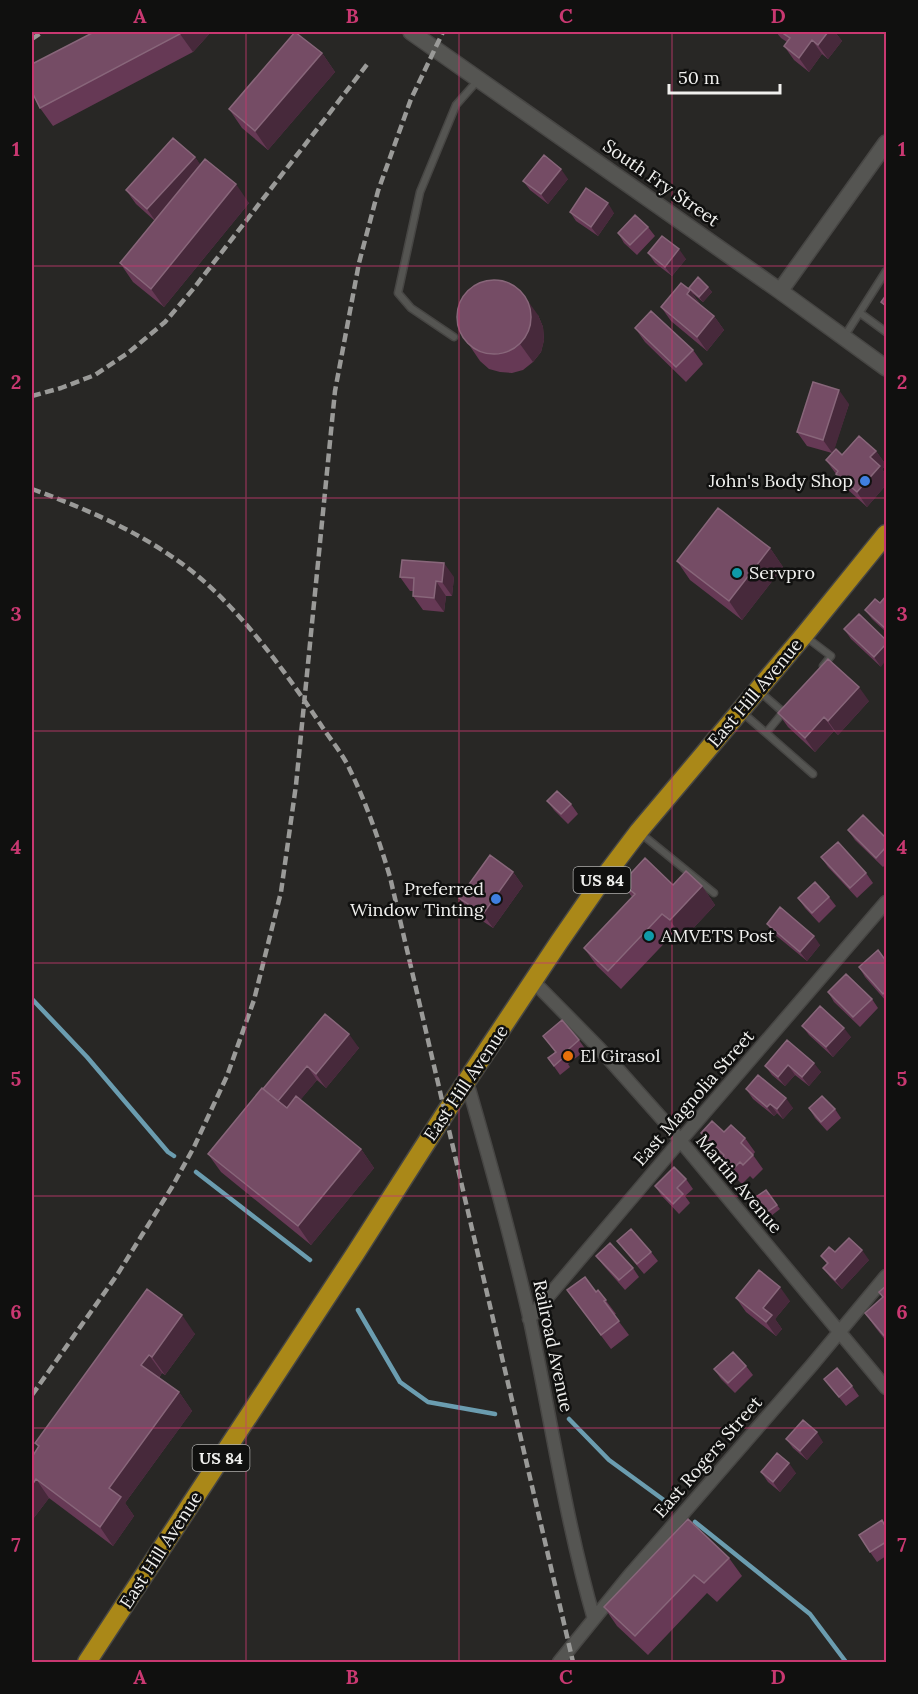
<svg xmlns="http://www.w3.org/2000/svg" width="918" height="1694" font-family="Lora,serif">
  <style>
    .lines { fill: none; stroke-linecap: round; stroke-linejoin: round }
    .stream { stroke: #6b9db0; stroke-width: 4.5 }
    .service-casing { stroke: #474644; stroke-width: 9 }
    .minor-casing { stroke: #474644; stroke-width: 15 }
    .tertiary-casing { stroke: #474644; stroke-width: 18 }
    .trunk-casing { stroke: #474644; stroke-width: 21 }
    .service { stroke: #555552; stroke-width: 6 }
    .minor { stroke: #555552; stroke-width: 12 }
    .tertiary { stroke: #555552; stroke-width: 15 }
    .trunk { stroke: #aa8818; stroke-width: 18 }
    .rail { stroke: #9a9a98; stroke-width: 4.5; stroke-dasharray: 9 4.5; stroke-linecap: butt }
    .wall { fill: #663955 }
    .shaded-wall { fill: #47293b }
    .building { fill: #754c65; stroke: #88667a; stroke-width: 1.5 }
    .grid { fill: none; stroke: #c93871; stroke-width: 1.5; stroke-opacity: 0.55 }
    .shop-dot { fill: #3f7fe0; stroke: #10100f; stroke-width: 2 }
    .culture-dot { fill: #0f9aa8; stroke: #10100f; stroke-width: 2 }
    .food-dot { fill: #e8710a; stroke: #10100f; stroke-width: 2 }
    .labels { text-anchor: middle; stroke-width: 5; stroke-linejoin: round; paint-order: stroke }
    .shield { fill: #10100f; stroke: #adadab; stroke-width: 1.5 }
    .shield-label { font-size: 16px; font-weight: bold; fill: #f0f0ee }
    .street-label { font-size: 18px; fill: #f0f0ee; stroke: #10100f }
    .poi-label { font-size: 18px; fill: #f0f0ee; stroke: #10100f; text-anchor: start }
    .neatline { fill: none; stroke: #c93871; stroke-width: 2 }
    .grid-label { font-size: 20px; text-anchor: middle; font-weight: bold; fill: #c93871 }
  </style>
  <rect width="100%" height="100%" fill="#282725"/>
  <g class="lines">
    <path class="stream" d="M 32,999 L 87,1057 L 168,1152 L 174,1156
      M 196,1172 L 310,1260
      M 358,1310 L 400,1382 L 428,1402 L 495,1414
      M 569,1419 L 609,1460 L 672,1506
      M 695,1522 L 810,1614 L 846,1662"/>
    <g class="service-casing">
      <path id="service" d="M 860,313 L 886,332
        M 454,337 L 411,308 L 398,293 L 420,192 L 456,105 L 479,79
        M 844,337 L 886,271
        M 806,637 L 831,656 L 823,666
        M 759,691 L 783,712
        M 743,713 L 813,774
        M 766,733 L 785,710
        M 639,832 L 714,893"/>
    </g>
    <g class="minor-casing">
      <path id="minor" d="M 533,981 L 599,1048 L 664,1121 L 886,1388
        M 467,1082 C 490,1161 512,1240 530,1320 C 551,1420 566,1522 594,1619
        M 529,1319 L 680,1141 L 886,902
        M 559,1662 L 628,1577 L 812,1365 L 886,1276"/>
    </g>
    <g class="tertiary-casing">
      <path id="tertiary" d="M 411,32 L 780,291 L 886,368
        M 780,291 L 886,143"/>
    </g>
    <g class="trunk-casing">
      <path id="trunk" d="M 87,1662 L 355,1254 L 444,1115 L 559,942 L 602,880 L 639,831 L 805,634 L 886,534"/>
    </g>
    <use href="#service" class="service"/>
    <use href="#minor" class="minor"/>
    <use href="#tertiary" class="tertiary"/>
    <use href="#trunk" class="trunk"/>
    <path class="rail" d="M 32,39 L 42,32
      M 32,396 L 61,388 L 95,375 L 128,353 L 165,322 L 194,288 L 369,62
      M 32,489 C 81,507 131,528 174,558 C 231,596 283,668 321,725 C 330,739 343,754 350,770 C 367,805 379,840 390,877 L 573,1662
      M 32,1395 L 117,1275 L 172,1187 L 194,1147 L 227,1076 L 254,1000 L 281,892 L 296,785 L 335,391 L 359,263 L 378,191 L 411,99 L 443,32"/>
  </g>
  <path class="wall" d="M 94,32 L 211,32 L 193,52 L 53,126 L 40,108 Z
    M 776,32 L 835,32 L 842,41 L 828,59 L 822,54 L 809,72 L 794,60 L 784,46 L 787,42 L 781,38 Z
    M 322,53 L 335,72 L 268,150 L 242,128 L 229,109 Z
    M 195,157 L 200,165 L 249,203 L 164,307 L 133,282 L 120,263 L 155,221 L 136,204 L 126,190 Z
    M 568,179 L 548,204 L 530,190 L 523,181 Z
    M 570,212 L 614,213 L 598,236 L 576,221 Z
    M 648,227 L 655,236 L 637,255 L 624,243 L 618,233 Z
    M 648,253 L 686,259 L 672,276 L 655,263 Z
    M 708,287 L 712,292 L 703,302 L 692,293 L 700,304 L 700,305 L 714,316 L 724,330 L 707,351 L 671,321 L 661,307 L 690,290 Z
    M 538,315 L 543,327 L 544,340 L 541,352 L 533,362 L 523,370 L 512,373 L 500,372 L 489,369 L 480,361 L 461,333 Z
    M 635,328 L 693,350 L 703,364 L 686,382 L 645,342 Z
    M 849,404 L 833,452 L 842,455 L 876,451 L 886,465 L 882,469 L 886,475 L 886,485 L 867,507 L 846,488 L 826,460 L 832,453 L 807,446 L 797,432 Z
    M 770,548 L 783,567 L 742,620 L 690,580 L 677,561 Z
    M 400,577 L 454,577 L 452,596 L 446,596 L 444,612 L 423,610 L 413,596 L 413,591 L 410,591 Z
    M 886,596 L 886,632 L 872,619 L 865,610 L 880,603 Z
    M 859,614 L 881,667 L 851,639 L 844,629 Z
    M 869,701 L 838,735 L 834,731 L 815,752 L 788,727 L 778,713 Z
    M 547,801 L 571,804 L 578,814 L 568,824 L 554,810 Z
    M 848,830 L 886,838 L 886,864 L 883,867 L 855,840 Z
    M 821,857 L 866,873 L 873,883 L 857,898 L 828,867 Z
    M 513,872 L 523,886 L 493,928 L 469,912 L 459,898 Z
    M 622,883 L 702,886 L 715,905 L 683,939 L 675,932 L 621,989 L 597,966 L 584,948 L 632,897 Z
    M 829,897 L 836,906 L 819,923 L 805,908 L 798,898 Z
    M 767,924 L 820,945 L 807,961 L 773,933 Z
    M 886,961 L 886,1001 L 865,977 L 859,967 Z
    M 828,992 L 872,999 L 878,1008 L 860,1027 L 834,1002 Z
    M 325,1014 L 359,1048 L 326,1088 L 317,1080 L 300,1100 L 361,1149 L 374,1168 L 311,1245 L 221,1172 L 208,1154 Z
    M 802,1026 L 851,1037 L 833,1057 L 809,1035 Z
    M 543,1036 L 579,1040 L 586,1050 L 568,1064 L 570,1067 L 560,1075 L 548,1058 L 555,1052 Z
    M 787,1040 L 821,1072 L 809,1086 L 795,1075 L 785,1086 L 772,1075 L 765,1066 Z
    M 746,1089 L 793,1108 L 783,1119 L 777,1113 L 774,1116 L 753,1099 Z
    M 809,1108 L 835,1109 L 841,1118 L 827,1131 L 815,1118 Z
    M 724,1132 L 745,1138 L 755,1152 L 753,1155 L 763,1169 L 753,1179 L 750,1176 L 742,1184 L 731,1173 L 721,1159 L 722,1158 L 711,1147 L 701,1133 Z
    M 686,1179 L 693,1189 L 685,1196 L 690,1203 L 679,1214 L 661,1195 L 655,1186 Z
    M 766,1190 L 780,1209 L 771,1216 L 756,1197 Z
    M 617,1241 L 651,1252 L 658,1261 L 644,1274 L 624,1250 Z
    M 835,1252 L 869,1260 L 842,1289 L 830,1277 L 823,1268 L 827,1264 L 821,1256 Z
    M 596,1256 L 633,1268 L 639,1277 L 625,1290 L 603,1265 Z
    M 886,1286 L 886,1341 L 875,1327 L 865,1313 L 883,1298 L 879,1292 Z
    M 147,1289 L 195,1334 L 165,1375 L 162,1373 L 159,1378 L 179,1392 L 192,1411 L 125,1503 L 134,1516 L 113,1546 L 49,1498 L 33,1519 L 32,1518 L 32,1457 L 38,1447 L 35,1443 Z
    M 567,1290 L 596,1292 L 598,1290 L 616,1314 L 614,1315 L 629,1335 L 611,1349 Z
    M 736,1298 L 790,1301 L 775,1319 L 782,1329 L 776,1336 L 746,1312 Z
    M 746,1366 L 753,1375 L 735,1393 L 721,1379 L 714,1369 Z
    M 824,1379 L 852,1386 L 859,1396 L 846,1406 Z
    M 786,1439 L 823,1442 L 807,1460 L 793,1448 Z
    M 761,1472 L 796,1473 L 780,1492 L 768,1482 Z
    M 886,1527 L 886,1556 L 877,1562 L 870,1552 Z
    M 729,1558 L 742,1576 L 717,1602 L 707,1593 L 648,1655 L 617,1626 L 604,1607 Z"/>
  <path class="shaded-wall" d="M 182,32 L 211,32 L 193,52 L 180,34 Z
    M 828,32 L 835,32 L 842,41 L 828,59 L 818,45 Z
    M 812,40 L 822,54 L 809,72 L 799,58 Z
    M 322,53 L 335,72 L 268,150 L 255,131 Z
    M 195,157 L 205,171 L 157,223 L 147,209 Z
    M 561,169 L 568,179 L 548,204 L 541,194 Z
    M 236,184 L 249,203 L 164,307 L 151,289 Z
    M 608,203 L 614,213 L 598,236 L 591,227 Z
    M 679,249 L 686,259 L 672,276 L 665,267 Z
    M 708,287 L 712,292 L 703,302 L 699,297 Z
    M 690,290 L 700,304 L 697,309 L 687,294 Z
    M 525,297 L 538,315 L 543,327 L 544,340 L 541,352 L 533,362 L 520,344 Z
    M 714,316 L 724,330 L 707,351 L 697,337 Z
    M 839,390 L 849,404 L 833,454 L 823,440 Z
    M 876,451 L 886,465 L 882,469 L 886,475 L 886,485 L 867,507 L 857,492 L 870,457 Z
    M 770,548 L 783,567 L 742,620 L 729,601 Z
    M 444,563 L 454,577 L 452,596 L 442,582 Z
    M 436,581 L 446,596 L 444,612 L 434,598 Z
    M 886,644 L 886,660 L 881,667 L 874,657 Z
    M 859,687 L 869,701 L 838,735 L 828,721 Z
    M 824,717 L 834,731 L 815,752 L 805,738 Z
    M 513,872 L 523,886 L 493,928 L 483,914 Z
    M 702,886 L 715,905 L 683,939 L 670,920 Z
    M 814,936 L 820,945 L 807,961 L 800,952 Z
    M 844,1028 L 851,1037 L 833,1057 L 826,1047 Z
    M 349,1034 L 359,1048 L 326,1088 L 316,1074 Z
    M 814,1063 L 821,1072 L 809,1086 L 802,1077 Z
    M 788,1065 L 795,1075 L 785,1086 L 778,1077 Z
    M 307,1066 L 317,1080 L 287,1116 L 277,1101 Z
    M 786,1098 L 793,1108 L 783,1119 L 777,1109 Z
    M 770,1104 L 777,1113 L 774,1116 L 767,1107 Z
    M 361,1149 L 374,1168 L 311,1245 L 298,1226 Z
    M 862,1250 L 869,1260 L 842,1289 L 835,1280 Z
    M 780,1287 L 790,1301 L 775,1319 L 782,1329 L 776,1336 L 766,1322 L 763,1308 Z
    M 182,1315 L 195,1334 L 165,1375 L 152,1357 Z
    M 149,1355 L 162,1373 L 154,1384 L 141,1365 Z
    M 179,1392 L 192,1411 L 125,1503 L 134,1516 L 113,1546 L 100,1527 L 109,1488 Z
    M 817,1432 L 823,1442 L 807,1460 L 800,1451 Z
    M 789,1463 L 796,1473 L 780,1492 L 773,1482 Z
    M 36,1479 L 49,1498 L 33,1519 L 32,1516 L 32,1485 Z"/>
  <path class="building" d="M 94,32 L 182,32 L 180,34 L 40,108 L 32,92 L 32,64 Z
    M 295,32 L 322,53 L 255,131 L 229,109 Z
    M 781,32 L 828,32 L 818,45 L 812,40 L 799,58 L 784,46 L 790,38 Z
    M 173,138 L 195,157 L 147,209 L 126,190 Z
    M 544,155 L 561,169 L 541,194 L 523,181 Z
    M 205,159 L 236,184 L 151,289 L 120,263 Z
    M 586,188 L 608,203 L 591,227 L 570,212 Z
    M 635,215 L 648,227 L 630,245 L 618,233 Z
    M 662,236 L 679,249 L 665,267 L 648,253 Z
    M 698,277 L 708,287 L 699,297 L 689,288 Z
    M457 317a37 37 0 1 1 74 0a37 37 0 1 1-74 0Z
    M 681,283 L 690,290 L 687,294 L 714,316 L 697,337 L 661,307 Z
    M 886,295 L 886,306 L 881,302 Z
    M 651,311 L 693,350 L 676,367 L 635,328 Z
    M 813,382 L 839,390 L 823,440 L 797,432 Z
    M 859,436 L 876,451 L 870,457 L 880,466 L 857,492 L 836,474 L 838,471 L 826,460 L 836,449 L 842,455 Z
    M 718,508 L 770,548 L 729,601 L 677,561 Z
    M 402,560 L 444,563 L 442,582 L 436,581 L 434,598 L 413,596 L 414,578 L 400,577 Z
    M 886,596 L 886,629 L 865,610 L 875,599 L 880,603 Z
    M 859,614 L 886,640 L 886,644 L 874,657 L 844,629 Z
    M 828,659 L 859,687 L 828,721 L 824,717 L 805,738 L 778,713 Z
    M 557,791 L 571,804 L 561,814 L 547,801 Z
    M 863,815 L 886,838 L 886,847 L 876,858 L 848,830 Z
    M 838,842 L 866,873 L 850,888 L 821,857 Z
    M 490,855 L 513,872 L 483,914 L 459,898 Z
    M 645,858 L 673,885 L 686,871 L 702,886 L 670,920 L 662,914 L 608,971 L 584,948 L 635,894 L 622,883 Z
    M 815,882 L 829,897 L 812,913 L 798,898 Z
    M 780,907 L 814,936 L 800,952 L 767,924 Z
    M 878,950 L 886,961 L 886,991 L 883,994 L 859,967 Z
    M 846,974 L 872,999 L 853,1017 L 828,992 Z
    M 820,1006 L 844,1028 L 826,1047 L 802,1026 Z
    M 325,1014 L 349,1034 L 316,1074 L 307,1066 L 278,1101 L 263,1089 Z
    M 562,1020 L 579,1040 L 562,1055 L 564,1057 L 554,1066 L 548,1058 L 556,1052 L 543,1036 Z
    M 787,1040 L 814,1063 L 802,1077 L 788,1065 L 778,1077 L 765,1066 Z
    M 758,1075 L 786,1098 L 777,1109 L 770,1104 L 767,1107 L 746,1089 Z
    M 262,1088 L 287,1108 L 296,1096 L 361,1149 L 298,1226 L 208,1154 Z
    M 822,1096 L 835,1109 L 821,1122 L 809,1108 Z
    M 712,1121 L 724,1132 L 731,1125 L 745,1138 L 741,1143 L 753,1155 L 743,1165 L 740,1162 L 732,1170 L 721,1159 L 724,1155 L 701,1133 Z
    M 674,1167 L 686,1179 L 677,1188 L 683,1194 L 673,1204 L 655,1186 Z
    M 766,1190 L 777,1205 L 767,1212 L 756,1197 Z
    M 631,1229 L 651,1252 L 637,1264 L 617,1241 Z
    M 849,1238 L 862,1250 L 835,1280 L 823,1268 L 828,1263 L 821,1256 L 829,1247 L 835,1252 Z
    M 610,1243 L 633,1268 L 619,1280 L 596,1256 Z
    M 759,1270 L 780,1287 L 763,1308 L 772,1315 L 766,1322 L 736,1298 Z
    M 585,1277 L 596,1292 L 598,1290 L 606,1300 L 604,1301 L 619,1321 L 601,1335 L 567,1290 Z
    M 886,1286 L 886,1338 L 865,1313 L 883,1297 L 879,1292 Z
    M 147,1289 L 182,1315 L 152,1357 L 149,1355 L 141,1365 L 179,1392 L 109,1488 L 121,1497 L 100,1527 L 36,1479 L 32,1485 L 32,1457 L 39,1446 L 35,1443 Z
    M 733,1352 L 746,1366 L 728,1383 L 714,1369 Z
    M 837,1368 L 852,1386 L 839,1397 L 824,1379 Z
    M 803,1420 L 817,1432 L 800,1451 L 786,1439 Z
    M 777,1453 L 789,1463 L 773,1482 L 761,1472 Z
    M 688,1519 L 729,1558 L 704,1583 L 694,1575 L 635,1636 L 604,1607 Z
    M 882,1520 L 886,1528 L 886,1542 L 870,1552 L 859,1535 Z"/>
  <path class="grid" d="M 246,32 L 246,1662M 459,32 L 459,1662M 672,32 L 672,1662M 32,266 L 886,266M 32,498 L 886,498M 32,731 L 886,731M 32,963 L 886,963M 32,1196 L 886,1196M 32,1428 L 886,1428"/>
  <g class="shop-dot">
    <circle cx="865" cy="481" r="6"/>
    <circle cx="496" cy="899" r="6"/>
  </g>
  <g class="culture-dot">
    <circle cx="737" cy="573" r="6"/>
    <circle cx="649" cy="936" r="6"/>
  </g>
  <circle class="food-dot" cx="568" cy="1056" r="6"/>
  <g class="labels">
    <g class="shield">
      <rect x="573.5" y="867" width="57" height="26" rx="4.5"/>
      <rect x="192.5" y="1445" width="57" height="26" rx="4.5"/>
    </g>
    <g class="shield-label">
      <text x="602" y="886">US 84</text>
      <text x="221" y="1464">US 84</text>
    </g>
    <g class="street-label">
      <text transform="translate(661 183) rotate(35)" y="6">South Fry Street</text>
      <text transform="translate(755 693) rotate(-50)" y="6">East Hill Avenue</text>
      <text transform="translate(466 1083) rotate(-56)" y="6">East Hill Avenue</text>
      <text transform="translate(694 1098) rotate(-49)" y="6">East Magnolia Street</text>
      <text transform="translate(739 1184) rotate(50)" y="6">Martin Avenue</text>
      <text transform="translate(553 1346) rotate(78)" y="6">Railroad Avenue</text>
      <text transform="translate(708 1457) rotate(-49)" y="6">East Rogers Street</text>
      <text transform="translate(161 1550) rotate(-57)" y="6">East Hill Avenue</text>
    </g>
    <g class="poi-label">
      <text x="853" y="487" text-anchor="end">John's Body Shop</text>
      <text x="749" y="579">Servpro</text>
      <text x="484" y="895" text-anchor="end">Preferred<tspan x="484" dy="21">Window Tinting</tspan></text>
      <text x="661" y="942">AMVETS Post</text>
      <text x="580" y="1062">El Girasol</text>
    </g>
  </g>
  <rect width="918" height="1694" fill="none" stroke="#10100f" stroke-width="66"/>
  <path d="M669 84v9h111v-9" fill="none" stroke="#f0f0ee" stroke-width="3"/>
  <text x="678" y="84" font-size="18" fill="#f0f0ee" stroke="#10100f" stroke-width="4.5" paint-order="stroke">50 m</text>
  <rect x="33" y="33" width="852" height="1628" class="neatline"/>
  <g class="grid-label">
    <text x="140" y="23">A</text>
    <text x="352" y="23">B</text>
    <text x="566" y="23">C</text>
    <text x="778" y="23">D</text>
    <text x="16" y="156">1</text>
    <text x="902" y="156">1</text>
    <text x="16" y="389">2</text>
    <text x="902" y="389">2</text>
    <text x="16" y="621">3</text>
    <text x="902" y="621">3</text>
    <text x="16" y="854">4</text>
    <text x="902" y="854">4</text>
    <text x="16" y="1086">5</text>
    <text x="902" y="1086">5</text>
    <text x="16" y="1319">6</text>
    <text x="902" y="1319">6</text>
    <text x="16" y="1552">7</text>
    <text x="902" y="1552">7</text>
    <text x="140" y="1684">A</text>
    <text x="352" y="1684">B</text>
    <text x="566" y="1684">C</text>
    <text x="778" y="1684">D</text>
  </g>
</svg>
